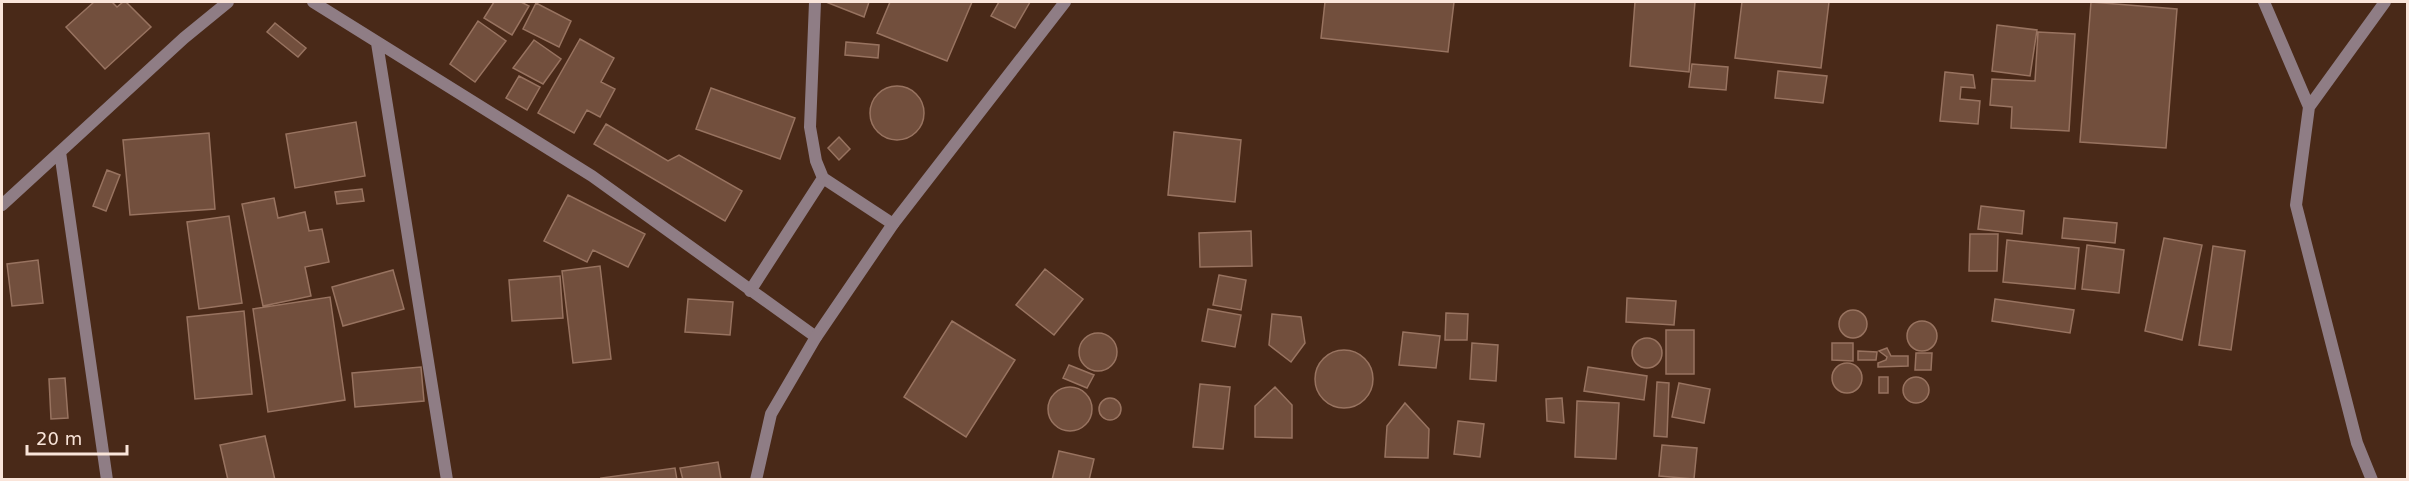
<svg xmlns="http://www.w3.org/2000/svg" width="2409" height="481" font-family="'DejaVu Sans',sans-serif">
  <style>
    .building { fill: #724f3d; stroke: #987360; stroke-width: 1.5 }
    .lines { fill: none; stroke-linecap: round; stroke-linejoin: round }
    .minor { stroke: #8f7d85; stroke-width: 12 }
    .tertiary { stroke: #8f7d85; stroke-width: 12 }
  </style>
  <rect width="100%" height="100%" fill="#492918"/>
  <path class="building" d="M 94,2 L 112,2 L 117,7 L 123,2 L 126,2 L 151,27 L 105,69 L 66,27 Z
    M 494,2 L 521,2 L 529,6 L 512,35 L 484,18 Z
    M 826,2 L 869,2 L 864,17 Z
    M 890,2 L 972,2 L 947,61 L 877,33 Z
    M 999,2 L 1030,2 L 1015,28 L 991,16 Z
    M 1325,2 L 1454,2 L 1448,52 L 1321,38 Z
    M 1635,2 L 1695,2 L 1689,72 L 1630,66 Z
    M 1742,2 L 1829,2 L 1821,68 L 1735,58 Z
    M 2091,2 L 2177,9 L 2166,148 L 2080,142 Z
    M 536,3 L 571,21 L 559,47 L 523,29 Z
    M 478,21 L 506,41 L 475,82 L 450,64 Z
    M 275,23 L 306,48 L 298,57 L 267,32 Z
    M 1997,25 L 2037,30 L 2030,76 L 1992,71 Z
    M 2038,32 L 2075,34 L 2069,131 L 2011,128 L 2012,107 L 1990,105 L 1992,79 L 2035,81 Z
    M 580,39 L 614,58 L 601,82 L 615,89 L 600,117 L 587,110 L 574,133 L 538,113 Z
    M 534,40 L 561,59 L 543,84 L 513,68 Z
    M 846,42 L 879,45 L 878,58 L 845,55 Z
    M 1692,64 L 1728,67 L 1726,90 L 1689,87 Z
    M 1778,71 L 1827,76 L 1823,103 L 1775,98 Z
    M 1945,72 L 1973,75 L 1975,88 L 1961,87 L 1960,99 L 1980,101 L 1978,124 L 1940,121 Z
    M 519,76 L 540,87 L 527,110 L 506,98 Z
    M870 113a27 27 0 1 1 54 0a27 27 0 1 1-54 0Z
    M 711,88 L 795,118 L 780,159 L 696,129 Z
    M 356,122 L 365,176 L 295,188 L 286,134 Z
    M 606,124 L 668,161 L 679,155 L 742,191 L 725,221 L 594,144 Z
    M 1174,132 L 1241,140 L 1235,202 L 1168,195 Z
    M 209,133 L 215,209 L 130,215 L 123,140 Z
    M 839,137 L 850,149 L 839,160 L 828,148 Z
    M 107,170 L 120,175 L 106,211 L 93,206 Z
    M 362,189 L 364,201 L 337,204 L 335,192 Z
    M 568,195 L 645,234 L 628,267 L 593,250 L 587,262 L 544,241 Z
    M 274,198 L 278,218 L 305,212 L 309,231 L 322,229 L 329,262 L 305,267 L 311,296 L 263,306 L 242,204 Z
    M 1981,206 L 2024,211 L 2022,234 L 1978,229 Z
    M 229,216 L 242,303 L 199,309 L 187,222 Z
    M 2064,218 L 2117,223 L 2115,243 L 2062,238 Z
    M 1251,231 L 1252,266 L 1200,267 L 1199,233 Z
    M 1970,234 L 1998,234 L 1997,271 L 1969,271 Z
    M 2164,238 L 2202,245 L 2182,340 L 2145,331 Z
    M 2007,240 L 2079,248 L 2075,289 L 2003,282 Z
    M 2087,245 L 2124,250 L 2119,293 L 2082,289 Z
    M 2213,246 L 2245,251 L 2231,350 L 2199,345 Z
    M 38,260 L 43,303 L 12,306 L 7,264 Z
    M 600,266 L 611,359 L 573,363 L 562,271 Z
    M 1045,269 L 1083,299 L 1054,335 L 1016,305 Z
    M 393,270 L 404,309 L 343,326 L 332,287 Z
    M 1219,275 L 1246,280 L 1241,310 L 1213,305 Z
    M 560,276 L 563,318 L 512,321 L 509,280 Z
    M 330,297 L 345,400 L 268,412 L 253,309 Z
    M 1627,298 L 1676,301 L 1674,325 L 1626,322 Z
    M 688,299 L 733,302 L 730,335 L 685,332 Z
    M 1995,299 L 2074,310 L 2070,333 L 1992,321 Z
    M 1208,309 L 1241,315 L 1235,347 L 1202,341 Z
    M1839 324a14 14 0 1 1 28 0a14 14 0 1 1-28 0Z
    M 244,311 L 252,394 L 195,399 L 187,317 Z
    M 1446,313 L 1468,314 L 1467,340 L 1445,340 Z
    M 1272,314 L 1301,317 L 1305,343 L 1291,362 L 1269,345 Z
    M 952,321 L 1015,360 L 966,437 L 904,397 Z
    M1907 336a15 15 0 1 1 30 0a15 15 0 1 1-30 0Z
    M 1666,330 L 1694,330 L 1694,374 L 1666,374 Z
    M 1403,332 L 1440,336 L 1436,368 L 1399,365 Z
    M1079 352a19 19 0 1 1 38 0a19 19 0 1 1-38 0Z
    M1632 353a15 15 0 1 1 30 0a15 15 0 1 1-30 0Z
    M 1472,343 L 1498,345 L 1496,381 L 1470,379 Z
    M 1832,343 L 1853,343 L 1853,361 L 1832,360 Z
    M 1887,348 L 1891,356 L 1908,356 L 1908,366 L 1878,367 L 1878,363 L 1886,360 L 1887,357 L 1879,351 Z
    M1315 379a29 29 0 1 1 58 0a29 29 0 1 1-58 0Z
    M 1858,351 L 1877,352 L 1876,360 L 1858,360 Z
    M 1916,353 L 1932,353 L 1931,370 L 1915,370 Z
    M1832 378a15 15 0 1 1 30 0a15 15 0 1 1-30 0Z
    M 1069,365 L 1094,375 L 1087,388 L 1063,378 Z
    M 421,367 L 424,401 L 355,407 L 352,373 Z
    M 1588,367 L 1647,376 L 1644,400 L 1584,391 Z
    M1903 390a13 13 0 1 1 26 0a13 13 0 1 1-26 0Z
    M 1879,377 L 1888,377 L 1888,393 L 1879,393 Z
    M 65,378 L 68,418 L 51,419 L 49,379 Z
    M 1657,382 L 1669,383 L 1667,437 L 1654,436 Z
    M 1679,383 L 1710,389 L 1704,423 L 1672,417 Z
    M 1200,384 L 1230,387 L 1223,449 L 1193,447 Z
    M1048 409a22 22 0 1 1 44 0a22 22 0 1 1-44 0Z
    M 1275,387 L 1292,405 L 1292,438 L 1255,437 L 1255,406 Z
    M 1562,398 L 1564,423 L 1547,421 L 1546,399 Z
    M1099 409a11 11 0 1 1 22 0a11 11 0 1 1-22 0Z
    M 1577,401 L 1619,403 L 1616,459 L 1575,457 Z
    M 1405,403 L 1429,429 L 1428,458 L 1385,457 L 1387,426 Z
    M 1458,421 L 1484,424 L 1480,457 L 1454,454 Z
    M 265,436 L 275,480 L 228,480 L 220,445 Z
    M 1662,445 L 1697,448 L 1694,479 L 1659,476 Z
    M 1059,451 L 1094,459 L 1089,480 L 1052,480 Z
    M 718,462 L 721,479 L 683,480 L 680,468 Z
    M 675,468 L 677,480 L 602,480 L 601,478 Z"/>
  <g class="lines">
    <path class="minor" d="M 313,2 L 592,176 L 816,337
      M 815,2 L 810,127 L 816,161 L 823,178 L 893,224
      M 2264,2 L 2309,107
      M 377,43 L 447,480
      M 60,152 L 107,480
      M 2,205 L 184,38 L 228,2
      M 750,291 L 823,178
      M 2372,480 L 2357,443 L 2296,205 L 2309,107 L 2385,2"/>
    <path class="tertiary" d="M 756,480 L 771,414 L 816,337 L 893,224 L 1065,2"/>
  </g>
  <rect width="2409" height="481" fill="none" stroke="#fae5da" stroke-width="6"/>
  <path d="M27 445v9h100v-9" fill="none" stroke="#fae5da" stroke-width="3"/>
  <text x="36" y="445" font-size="18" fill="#fae5da" stroke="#492918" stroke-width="4.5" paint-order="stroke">20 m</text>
</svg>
